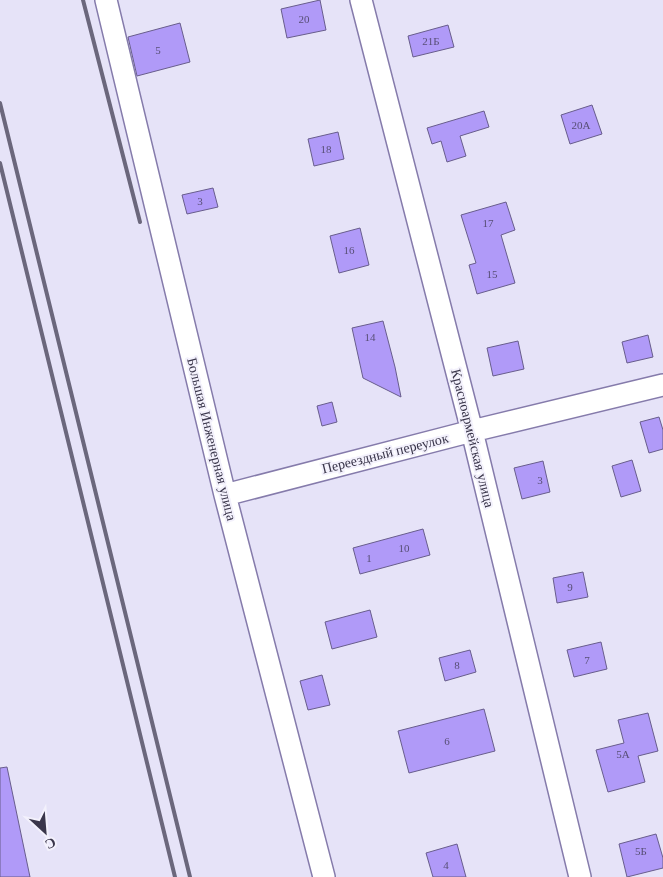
<svg xmlns="http://www.w3.org/2000/svg" width="663" height="877" font-family="Georgia,serif">
  <style>
    .building { fill: #b09af8; stroke: #685d8c }
    .lines { fill: none; stroke-linecap: round; stroke-linejoin: round }
    .minor-casing { stroke: #857bab; stroke-width: 24 }
    .minor { stroke: #fff; stroke-width: 21 }
    .rail { stroke: #6b677c; stroke-width: 4 }
    .labels { text-anchor: middle; stroke-width: 4; stroke-linejoin: round; paint-order: stroke }
    .number-label { font-size: 11px; fill: #584f76 }
    .street-label { font-size: 14px; fill: #3a364b; stroke: #f3f1fc }
  </style>
  <rect width="100%" height="100%" fill="#e6e3f8"/>
  <path class="building" d="M 320,0 L 326,30 L 287,38 L 281,9 Z
    M 180,23 L 190,62 L 137,76 L 128,37 Z
    M 448,25 L 454,47 L 413,57 L 408,36 Z
    M 592,105 L 602,134 L 570,144 L 561,115 Z
    M 484,111 L 489,127 L 460,136 L 466,156 L 447,162 L 441,141 L 432,144 L 427,128 Z
    M 338,132 L 344,159 L 314,166 L 308,139 Z
    M 213,188 L 218,207 L 187,214 L 182,195 Z
    M 506,202 L 515,230 L 501,235 L 515,283 L 477,294 L 469,265 L 476,263 L 461,215 Z
    M 360,228 L 369,265 L 339,273 L 330,236 Z
    M 383,321 L 395,367 L 401,397 L 363,378 L 352,328 Z
    M 648,335 L 653,357 L 627,363 L 622,342 Z
    M 518,341 L 524,369 L 493,376 L 487,348 Z
    M 332,402 L 337,422 L 322,426 L 317,406 Z
    M 659,417 L 663,430 L 663,449 L 649,453 L 640,422 Z
    M 632,460 L 641,491 L 621,497 L 612,466 Z
    M 543,461 L 550,492 L 522,499 L 514,468 Z
    M 423,529 L 430,555 L 360,574 L 353,548 Z
    M 583,572 L 588,597 L 557,603 L 553,578 Z
    M 370,610 L 377,637 L 332,649 L 325,622 Z
    M 601,642 L 607,669 L 574,677 L 567,650 Z
    M 470,650 L 476,672 L 445,681 L 439,658 Z
    M 322,675 L 330,705 L 308,710 L 300,681 Z
    M 484,709 L 495,751 L 409,773 L 398,731 Z
    M 648,713 L 658,751 L 638,756 L 645,782 L 608,792 L 596,750 L 624,743 L 618,720 Z
    M 7,767 L 30,877 L 0,877 L 0,768 Z
    M 656,834 L 663,858 L 663,868 L 627,877 L 619,844 Z
    M 457,844 L 466,877 L 433,877 L 426,853 Z"/>
  <g class="lines">
    <g class="minor-casing">
      <path id="minor" d="M 106,0 L 225,495 L 324,877
        M 361,0 L 472,431 L 580,877
        M 225,495 L 472,431 L 663,385"/>
    </g>
    <use href="#minor" class="minor"/>
    <path class="rail" d="M 83,0 L 140,222
      M 0,103 L 190,877
      M 0,163 L 175,877"/>
  </g>
  <g class="labels">
    <g class="number-label">
      <text x="304" y="23">20</text>
      <text x="431" y="45">21Б</text>
      <text x="158" y="54">5</text>
      <text x="581" y="129">20A</text>
      <text x="326" y="153">18</text>
      <text x="200" y="205">3</text>
      <text x="488" y="227">17</text>
      <text x="349" y="254">16</text>
      <text x="492" y="278">15</text>
      <text x="370" y="341">14</text>
      <text x="540" y="484">3</text>
      <text x="404" y="552">10</text>
      <text x="369" y="562">1</text>
      <text x="570" y="591">9</text>
      <text x="587" y="664">7</text>
      <text x="457" y="669">8</text>
      <text x="447" y="745">6</text>
      <text x="623" y="758">5А</text>
      <text x="641" y="855">5Б</text>
      <text x="446" y="869">4</text>
    </g>
    <g class="street-label">
      <text transform="translate(473 438) rotate(76)" y="5">Красноармейская улица</text>
      <text transform="translate(212 439) rotate(76)" y="5">Большая Инженерная улица</text>
      <text transform="translate(385 453) rotate(-14)" y="5">Переездный переулок</text>
    </g>
  </g>
  <g transform="translate(45 832) rotate(154)" stroke="#f3f1fc" stroke-width="4" paint-order="stroke">
  <path d="M0-4L9 19L0 12L-9 19Z" fill="#3a364b"/>
  <text y="-8" font-size="14" font-weight="bold" text-anchor="middle" fill="#3a364b">С</text>
  </g>
</svg>
